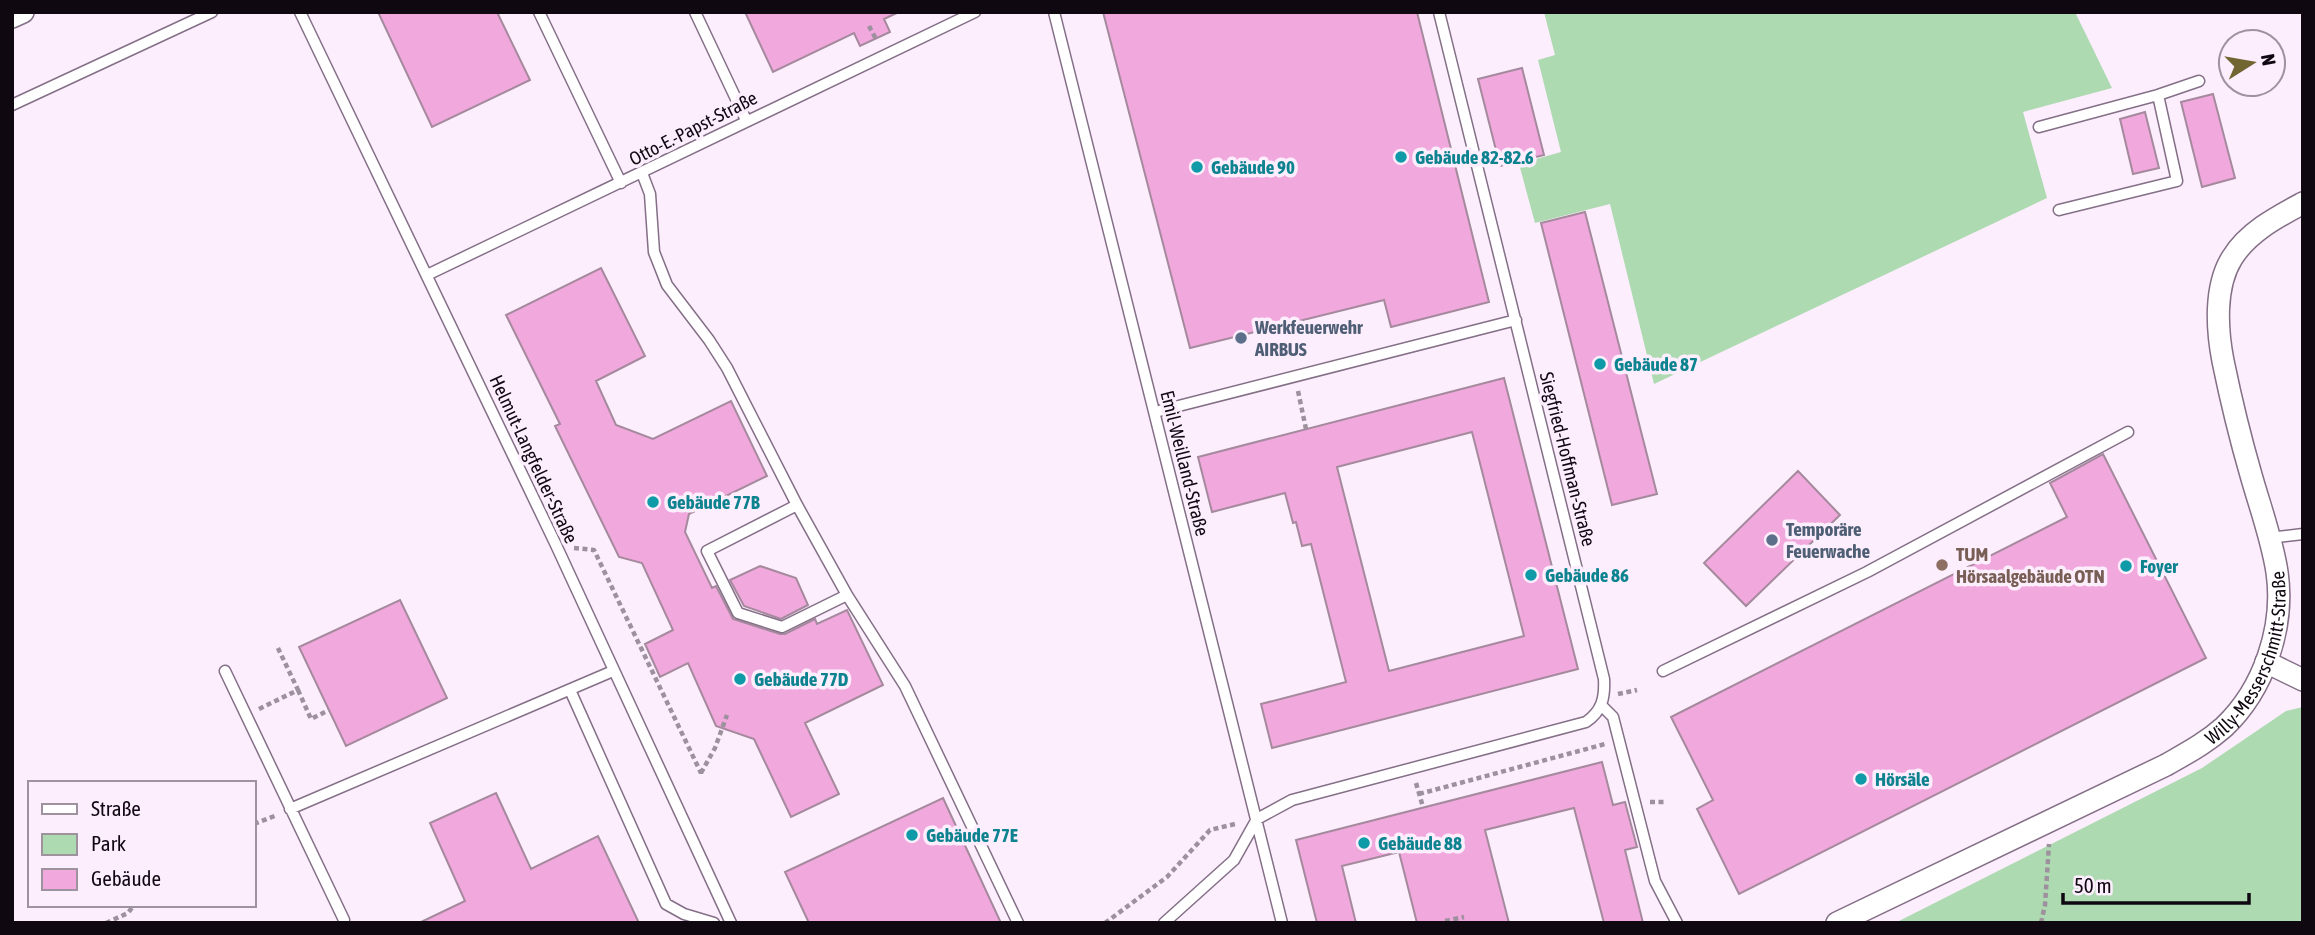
<svg xmlns="http://www.w3.org/2000/svg" width="2315" height="935" font-family="'Asap Condensed',sans-serif">
  <style>
    .green { fill: #addab0 }
    .building { fill: #f0a8dd; stroke: #a5899d; stroke-width: 2; fill-rule: evenodd }
    .lines { fill: none; stroke-linecap: round; stroke-linejoin: round }
    .lane-casing { stroke: #846f87; stroke-width: 13 }
    .street-casing { stroke: #846f87; stroke-width: 24 }
    .path { stroke: #9d919e; stroke-width: 4.5; stroke-dasharray: 5 3.5; stroke-linecap: butt }
    .lane { stroke: #fff; stroke-width: 10 }
    .street { stroke: #fff; stroke-width: 21 }
    .culture-dot { fill: #0f9aa8; stroke: #fdeefe; stroke-width: 2.5 }
    .service-dot { fill: #5c6f8a; stroke: #fdeefe; stroke-width: 2.5 }
    .education-dot { fill: #8d6e63; stroke: #fdeefe; stroke-width: 2.5 }
    .labels { text-anchor: middle; stroke-width: 7; stroke-linejoin: round; paint-order: stroke }
    .street-label { font-size: 19px; fill: #100811; stroke: #fdeefe }
    .culture-label { font-size: 19px; font-weight: bold; fill: #0d838f; stroke: #fdeefe; text-anchor: start }
    .service-label { font-size: 19px; font-weight: bold; fill: #4e5e75; stroke: #fdeefe; text-anchor: start }
    .education-label { font-size: 19px; font-weight: bold; fill: #785e54; stroke: #fdeefe; text-anchor: start }
  </style>
  <rect width="100%" height="100%" fill="#fdeefe"/>
  <path class="green" d="M 1544,12 L 2075,12 L 2112,88 L 2023,112 L 2047,198 L 1654,384 L 1610,204 L 1535,223 L 1519,164 L 1561,152 L 1538,60 L 1555,55 Z
    M 2303,707 L 2303,923 L 1895,923 L 2202,768 L 2286,711 Z"/>
  <path class="building" d="M 378,12 L 497,12 L 530,80 L 432,127 Z
    M 745,12 L 899,12 L 884,19 L 890,32 L 860,46 L 854,33 L 773,72 Z
    M 1103,12 L 1417,12 L 1489,302 L 1391,327 L 1384,300 L 1190,348 Z
    M 1522,68 L 1544,155 L 1500,166 L 1478,79 Z
    M 2213,94 L 2235,178 L 2202,187 L 2181,102 Z
    M 2145,112 L 2159,168 L 2133,174 L 2120,119 Z
    M 1585,212 L 1657,494 L 1612,505 L 1541,223 Z
    M 601,268 L 645,356 L 596,381 L 616,425 L 653,439 L 731,401 L 767,476 L 689,514 L 685,532 L 712,588 L 716,586 L 733,619 L 780,634 L 785,634 L 815,619 L 817,624 L 847,610 L 883,685 L 805,723 L 839,794 L 791,817 L 754,739 L 716,726 L 688,663 L 660,677 L 645,644 L 673,630 L 642,563 L 619,557 L 555,426 L 560,424 L 506,315 Z
    M 1504,378 L 1578,669 L 1272,748 L 1261,704 L 1346,682 L 1311,544 L 1302,546 L 1296,522 L 1293,523 L 1285,493 L 1212,512 L 1198,457 ZM 1472,432 L 1524,636 L 1389,671 L 1337,467 Z
    M 2103,454 L 2206,658 L 1739,894 L 1697,809 L 1713,800 L 1671,717 L 2067,517 L 2050,483 Z
    M 1798,471 L 1840,515 L 1746,606 L 1704,563 Z
    M 760,566 L 796,578 L 808,605 L 781,619 L 744,606 L 730,580 Z
    M 400,600 L 447,698 L 346,746 L 299,647 Z
    M 1602,762 L 1613,805 L 1625,802 L 1637,847 L 1625,850 L 1643,923 L 1604,923 L 1574,808 L 1485,830 L 1509,923 L 1417,923 L 1399,852 L 1342,866 L 1356,923 L 1317,923 L 1296,840 Z
    M 496,793 L 531,869 L 598,836 L 639,923 L 419,923 L 465,901 L 430,823 Z
    M 943,798 L 1001,923 L 809,923 L 785,872 Z"/>
  <g class="lines">
    <g class="lane-casing">
      <path id="lane" d="M 300,12 L 556,545 L 731,923
        M 539,12 L 621,183
        M 695,12 L 746,120
        M 1054,12 L 1282,923
        M 12,105 L 212,12
        M 2039,127 L 2158,95 L 2199,81
        M 642,173 L 650,194 L 654,252 L 667,285 L 709,340 L 727,368 L 797,505 L 847,595 L 905,686 L 1018,923
        M 2059,210 L 2177,181 L 2158,95
        M 427,275 C 610,188 792,98 975,12
        M 1155,412 L 1516,320
        M 797,505 L 707,551 L 738,613 L 782,627 L 847,595
        M 2269,538 L 2303,534
        M 225,671 L 344,920
        M 1663,671 L 1867,572 L 2128,432
        M 570,690 L 666,904 L 684,914 L 714,923
        M 1602,706 L 1613,717 L 1655,881 L 1677,923
        M 290,809 L 613,671
        M 1164,923 L 1234,860 L 1257,819 L 1292,800 L 1586,722 C 1602,711 1605,698 1604,679 L 1439,12"/>
    </g>
    <g class="street-casing">
      <g id="street">
        <path d="M 12,17 L 23,12"/>
        <path d="M 2266,662 L 2303,680"/>
        <path id="s1" d="M 1837,923 L 2166,765 C 2187,753 2206,743 2224,727 C 2264,689 2285,627 2277,572 C 2272,539 2260,507 2251,475 C 2240,437 2231,400 2223,361 C 2217,330 2214,287 2232,258 C 2248,232 2277,217 2303,203"/>
      </g>
    </g>
    <path class="path" d="M 869,26 L 877,41
      M 1298,391 L 1306,429
      M 574,548 L 594,550 L 701,773
      M 298,690 L 311,719 L 329,710
      M 1618,694 L 1637,690
      M 259,709 L 298,690 L 277,646
      M 701,773 L 715,748 L 727,715
      M 1416,783 L 1423,807
      M 1419,794 L 1605,744
      M 1650,802 L 1666,802
      M 254,824 L 277,815
      M 1445,921 L 1464,917
      M 106,923 L 128,913 L 134,905
      M 1105,923 L 1167,877 L 1210,830 L 1235,824
      M 2041,923 L 2045,905 L 2049,844"/>
    <use href="#lane" class="lane"/>
    <use href="#street" class="street"/>
  </g>
  <g class="culture-dot">
    <circle cx="1401" cy="157" r="7"/>
    <circle cx="1197" cy="167" r="7"/>
    <circle cx="1600" cy="364" r="7"/>
    <circle cx="653" cy="502" r="7"/>
    <circle cx="2126" cy="566" r="7"/>
    <circle cx="1531" cy="575" r="7"/>
    <circle cx="740" cy="679" r="7"/>
    <circle cx="1861" cy="779" r="7"/>
    <circle cx="912" cy="835" r="7"/>
    <circle cx="1364" cy="843" r="7"/>
  </g>
  <g class="service-dot">
    <circle cx="1241" cy="338" r="7"/>
    <circle cx="1772" cy="540" r="7"/>
  </g>
  <circle class="education-dot" cx="1942" cy="565" r="7"/>
  <g class="labels">
    <g class="street-label">
      <text transform="translate(693 128) rotate(-27)" y="7">Otto-E.-Papst-Straße</text>
      <text transform="translate(534 459) rotate(65)" y="7">Helmut-Langfelder-Straße</text>
      <text transform="translate(1568 459) rotate(76)" y="7">Siegfried-Hoffman-Straße</text>
      <text transform="translate(1185 463) rotate(76)" y="7">Emil-Weilland-Straße</text>
      <text dy="7" stroke="none"><textPath href="#s1" startOffset="509">Willy-Messerschmitt-Straße</textPath></text>
    </g>
    <g class="culture-label">
      <text x="1415" y="164">Gebäude 82-82.6</text>
      <text x="1211" y="174">Gebäude 90</text>
      <text x="1614" y="371">Gebäude 87</text>
      <text x="667" y="509">Gebäude 77B</text>
      <text x="2140" y="573">Foyer</text>
      <text x="1545" y="582">Gebäude 86</text>
      <text x="754" y="686">Gebäude 77D</text>
      <text x="1875" y="786">Hörsäle</text>
      <text x="926" y="842">Gebäude 77E</text>
      <text x="1378" y="850">Gebäude 88</text>
    </g>
    <g class="service-label">
      <text x="1255" y="334">Werkfeuerwehr<tspan x="1255" dy="22">AIRBUS</tspan></text>
      <text x="1786" y="536">Temporäre<tspan x="1786" dy="22">Feuerwache</tspan></text>
    </g>
    <g class="education-label">
      <text x="1956" y="561">TUM<tspan x="1956" dy="22">Hörsaalgebäude OTN</tspan></text>
    </g>
  </g>
  <rect width="2315" height="935" fill="none" stroke="#100811" stroke-width="28"/>
  <rect x="28" y="781" width="228" height="126" fill="#fdeefe" stroke="#9e929f" stroke-width="2"/>
  <rect x="42" y="804" width="35" height="10" fill="#ffffff" stroke="#9e929f" stroke-width="2"/>
  <text x="91" y="816" font-size="21" fill="#100811">Straße</text>
  <rect x="42" y="834" width="35" height="21" fill="#addab0" stroke="#9e929f" stroke-width="2"/>
  <text x="91" y="851" font-size="21" fill="#100811">Park</text>
  <rect x="42" y="869" width="35" height="21" fill="#f0a8dd" stroke="#9e929f" stroke-width="2"/>
  <text x="91" y="886" font-size="21" fill="#100811">Gebäude</text>
  <g transform="translate(2252 63) rotate(79)"><circle r="33" fill="#fdeefe" stroke="#9e929f" stroke-width="2"/>
  <path d="M0-5L12 26L0 18L-12 26Z" fill="#716532"/>
  <text y="-10" font-size="19" font-weight="bold" text-anchor="middle" fill="#100811">N</text>
  </g>
  <path d="M2063 893v10h186v-10" fill="none" stroke="#100811" stroke-width="3.5"/>
  <text x="2074" y="893" font-size="21" fill="#100811" stroke="#fdeefe" stroke-width="5" paint-order="stroke">50 m</text>
</svg>
